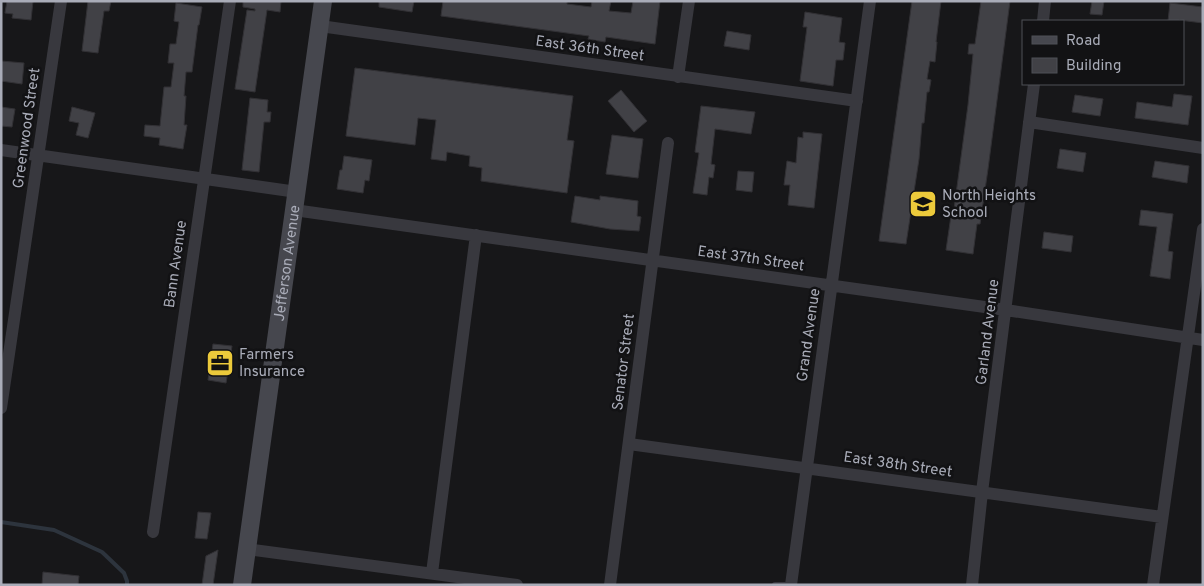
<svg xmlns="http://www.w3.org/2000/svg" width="1204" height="586" font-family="Overpass,sans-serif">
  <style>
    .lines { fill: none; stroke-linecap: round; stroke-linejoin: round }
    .stream { stroke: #2d343d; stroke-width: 4 }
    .building { fill: #414146; stroke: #323135 }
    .service { stroke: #38383e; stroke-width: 6 }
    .minor { stroke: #38383e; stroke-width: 12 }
    .secondary { stroke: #46474e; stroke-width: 18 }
    .labels { text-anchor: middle; stroke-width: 5; stroke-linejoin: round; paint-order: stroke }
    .street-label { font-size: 15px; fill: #a9acb8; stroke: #121214 }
    .poi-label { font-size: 15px; fill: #a9acb8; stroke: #121214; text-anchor: start }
  </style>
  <rect width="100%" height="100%" fill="#171719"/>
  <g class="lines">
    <path class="stream" d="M 1,522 L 54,530 L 102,552 L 124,573 L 127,581 L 127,585"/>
  </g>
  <path class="building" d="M 7,1 L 33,1 L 31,20 L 12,18 L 13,14 L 5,13 Z
    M 88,1 L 111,1 L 109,11 L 104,11 L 98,53 L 82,51 Z
    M 243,1 L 281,1 L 280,12 L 267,10 L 255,92 L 235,89 L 247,10 L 255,11 L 255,9 L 243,7 Z
    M 379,1 L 414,1 L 412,12 L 379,7 Z
    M 443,1 L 567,1 L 567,4 L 591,7 L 592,1 L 611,1 L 609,11 L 631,13 L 633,1 L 660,1 L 655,44 L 606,37 L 605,42 L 588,39 L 589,36 L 441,16 Z
    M 912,1 L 941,1 L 936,42 L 937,42 L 935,62 L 930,61 L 927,79 L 931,80 L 929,92 L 927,92 L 924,123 L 922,123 L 919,159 L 906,244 L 879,241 Z
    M 981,1 L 1010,1 L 988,169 L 980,224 L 977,224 L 973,254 L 946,250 L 952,209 L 954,209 L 968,105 L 973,54 L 968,54 L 969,44 L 975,44 Z
    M 1092,1 L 1104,1 L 1102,15 L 1090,14 Z
    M 176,3 L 202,7 L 199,25 L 198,25 L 192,72 L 186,72 L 184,96 L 186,96 L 184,125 L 187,125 L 183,149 L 159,145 L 160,138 L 144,136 L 145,125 L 160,126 L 164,87 L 171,87 L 174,63 L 168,63 L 170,44 L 176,44 L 179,22 L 174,21 Z
    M 1170,3 L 1203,7 L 1203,23 L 1179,20 L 1179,21 L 1168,21 Z
    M 805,12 L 842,18 L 839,42 L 845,43 L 843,60 L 836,60 L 833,86 L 800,81 L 807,27 L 803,27 Z
    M 727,31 L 751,35 L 749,50 L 724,46 Z
    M 1,61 L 24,63 L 22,84 L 1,81 Z
    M 355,68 L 573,96 L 567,140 L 574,141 L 567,193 L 481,181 L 482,168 L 469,166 L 470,156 L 447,152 L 446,161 L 431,159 L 436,120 L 418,118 L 415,145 L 346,136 Z
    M 621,90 L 647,121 L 634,132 L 608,101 Z
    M 1174,94 L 1192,96 L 1188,125 L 1135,118 L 1137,102 L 1172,107 Z
    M 1075,95 L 1103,99 L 1100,116 L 1072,112 Z
    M 250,98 L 268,100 L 267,112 L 271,112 L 270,122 L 264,122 L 259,172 L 242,170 Z
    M 701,106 L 755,112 L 751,134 L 715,129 L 711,164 L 715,165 L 713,178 L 709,177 L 707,195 L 693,193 L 699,153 L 695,152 Z
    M 1,107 L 15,109 L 12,127 L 1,126 Z
    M 72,107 L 95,113 L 88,138 L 76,135 L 79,123 L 69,121 Z
    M 803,132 L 822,134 L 814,208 L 788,205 L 790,185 L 784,185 L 787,161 L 796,163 L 798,137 L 803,138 Z
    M 612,135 L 643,139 L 638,178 L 606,174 Z
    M 1060,149 L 1086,153 L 1083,172 L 1057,168 Z
    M 344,156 L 372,160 L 369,181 L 365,180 L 363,193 L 337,189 L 340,170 L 342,170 Z
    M 1155,161 L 1189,166 L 1187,183 L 1152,177 Z
    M 738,171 L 754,172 L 752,192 L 736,190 Z
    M 575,196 L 600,200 L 600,196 L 638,201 L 637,216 L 641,217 L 639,231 L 610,229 L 571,222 Z
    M 1141,210 L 1173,214 L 1168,251 L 1173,252 L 1170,279 L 1150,276 L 1157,227 L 1139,225 Z
    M 1044,232 L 1073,236 L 1071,252 L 1042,248 Z
    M 213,344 L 232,346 L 226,383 L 208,380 Z
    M 198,512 L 211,513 L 207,539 L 195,538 Z
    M 218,550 L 213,585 L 202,585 L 206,556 Z
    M 43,572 L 79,576 L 78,585 L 42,585 Z"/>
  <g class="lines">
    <path class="service" d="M 775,585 L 786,585"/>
    <path class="minor" d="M 1043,21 L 1045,1
      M 320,26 L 857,101
      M 678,77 L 689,1
      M 1029,122 L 1203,148
      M 1,150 L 297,192
      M 294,210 L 1006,310 L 1203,340
      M 1,408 L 61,1
      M 629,444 L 1162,517
      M 153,532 L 230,1
      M 247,549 L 517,585
      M 432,573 L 476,235
      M 610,585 L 668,143
      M 791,585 L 870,1
      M 972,585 L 982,492 L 1034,84
      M 1153,585 L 1203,229"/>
    <path class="secondary" id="s1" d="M 242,585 L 323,1"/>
  </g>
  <defs>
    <g id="school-square" transform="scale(1.4375)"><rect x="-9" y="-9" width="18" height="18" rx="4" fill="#ecca3b" stroke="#121214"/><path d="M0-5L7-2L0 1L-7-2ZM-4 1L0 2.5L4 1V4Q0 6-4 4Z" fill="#111"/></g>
    <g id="office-square" transform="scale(1.4375)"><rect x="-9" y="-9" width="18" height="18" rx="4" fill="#ecca3b" stroke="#121214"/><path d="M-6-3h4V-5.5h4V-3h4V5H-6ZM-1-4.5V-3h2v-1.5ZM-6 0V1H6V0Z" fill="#111"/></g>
  </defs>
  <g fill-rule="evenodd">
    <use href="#school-square" x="923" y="204"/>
    <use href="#office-square" x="220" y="363"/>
  </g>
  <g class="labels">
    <g class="street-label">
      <text transform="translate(590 48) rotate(8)" y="5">East 36th Street</text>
      <text transform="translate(26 128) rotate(-82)" y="5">Greenwood Street</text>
      <text transform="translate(751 258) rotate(8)" y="5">East 37th Street</text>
      <text dy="5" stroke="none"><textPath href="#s1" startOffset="325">Jefferson Avenue</textPath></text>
      <text transform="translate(175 264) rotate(-82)" y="5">Bann Avenue</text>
      <text transform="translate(987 332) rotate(-83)" y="5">Garland Avenue</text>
      <text transform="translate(808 335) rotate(-82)" y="5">Grand Avenue</text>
      <text transform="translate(623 362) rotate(-83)" y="5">Senator Street</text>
      <text transform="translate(898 464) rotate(8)" y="5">East 38th Street</text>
    </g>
    <g class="poi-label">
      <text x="942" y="200">North Heights<tspan x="942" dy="17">School</tspan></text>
      <text x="239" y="359">Farmers<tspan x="239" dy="17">Insurance</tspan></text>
    </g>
  </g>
  <rect width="1204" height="586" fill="none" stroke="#a9acb8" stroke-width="5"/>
  <rect x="1022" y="20" width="162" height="65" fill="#121214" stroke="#4e5056"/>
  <rect x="1032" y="36" width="25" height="8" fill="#46474e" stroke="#4e5056"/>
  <text x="1066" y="45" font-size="15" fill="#a9acb8">Road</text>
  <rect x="1032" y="58" width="25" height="15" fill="#414146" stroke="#4e5056"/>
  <text x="1066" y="70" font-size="15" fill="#a9acb8">Building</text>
</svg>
